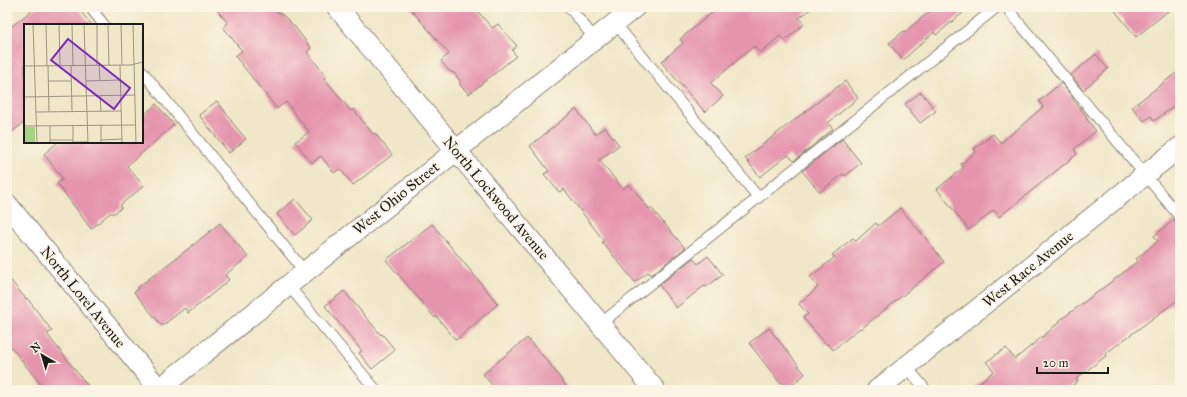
<svg xmlns="http://www.w3.org/2000/svg" width="1187" height="397" font-family="'IM FELL Great Primer',serif">
  <style>
    .building { fill: #e594ad }
    .lines { fill: none; stroke-linecap: round; stroke-linejoin: round }
    .service-casing { stroke: #868172; stroke-width: 12 }
    .minor-casing { stroke: #868172; stroke-width: 22 }
    .service { stroke: #fff; stroke-width: 10 }
    .minor { stroke: #fff; stroke-width: 20 }
    .labels { text-anchor: middle; stroke-width: 3.5; stroke-linejoin: round; paint-order: stroke }
    .street-label { font-size: 15px; fill: #1c1c1c; stroke: #fcf5e5 }
    .inset-road { fill: none; stroke: #9b9583; stroke-width: 1 }
    .view { fill: #7b2cbf; fill-opacity: 0.15; stroke: #7b2cbf; stroke-width: 2 }
    .inset-edge { fill: none; stroke: #1c1c1c; stroke-width: 2 }
  </style>
  <rect width="100%" height="100%" fill="#fcf5e5"/>
  <filter id="ink" filterUnits="userSpaceOnUse"><feTurbulence type="fractalNoise" baseFrequency=".025" numOctaves="2"/><feDisplacementMap in="SourceGraphic" scale="8" xChannelSelector="R" yChannelSelector="G"/><feConvolveMatrix kernelMatrix="1 2 1 2 8 2 1 2 1" color-interpolation-filters="sRGB"/></filter>
  <filter id="wash" filterUnits="userSpaceOnUse"><feTurbulence type="fractalNoise" baseFrequency=".012" numOctaves="4" result="noise"/><feDisplacementMap in="SourceGraphic" scale="16" xChannelSelector="R" yChannelSelector="G"/><feGaussianBlur stdDeviation="0.9" result="paint"/><feColorMatrix in="noise" values="0 0 0 0 0 0 0 0 0 0 0 0 0 0 0 0 0 1.4 0 .05"/><feComposite in="paint" operator="in"/></filter>
  <g filter="url(#wash)">
    <rect width="100%" height="100%" fill="#f0e6c8"/>
    <g id="blocks">
      <path class="building" d="M 36,7 L 77,7 L 92,25 L 25,25 L 25,122 L 7,136 L 7,30 Z
        M 214,7 L 268,7 L 284,16 L 295,27 L 311,48 L 307,52 L 326,76 L 324,78 L 351,111 L 353,109 L 373,134 L 375,133 L 392,155 L 353,185 L 340,169 L 334,173 L 321,156 L 312,163 L 295,142 L 309,132 L 286,102 L 277,109 L 235,56 L 242,51 L 223,27 L 228,23 Z
        M 409,7 L 474,7 L 492,28 L 498,24 L 517,46 L 512,50 L 516,56 L 469,94 L 460,85 L 460,81 L 454,73 L 449,71 L 441,61 L 449,54 Z
        M 719,7 L 813,7 L 799,18 L 804,24 L 784,41 L 780,36 L 760,53 L 754,46 L 711,83 L 723,96 L 705,112 L 661,62 L 683,43 L 680,39 Z
        M 935,7 L 970,7 L 936,35 L 934,32 L 903,60 L 889,43 L 904,31 L 905,32 Z
        M 1112,7 L 1173,7 L 1136,37 Z
        M 1096,54 L 1108,69 L 1083,90 L 1071,75 Z
        M 1180,70 L 1180,101 L 1154,121 L 1151,116 L 1144,121 L 1132,107 Z
        M 845,81 L 858,98 L 828,123 L 833,129 L 794,161 L 788,155 L 760,177 L 745,158 Z
        M 1061,83 L 1073,98 L 1072,98 L 1087,117 L 1086,118 L 1096,131 L 1074,149 L 1077,154 L 999,217 L 994,210 L 969,230 L 937,189 L 963,168 L 961,164 L 976,152 L 974,149 L 993,134 L 1001,143 L 1043,107 L 1039,101 Z
        M 921,92 L 936,111 L 920,123 L 905,104 Z
        M 217,101 L 232,121 L 231,121 L 246,139 L 229,153 L 199,115 Z
        M 156,104 L 174,125 L 127,166 L 144,186 L 121,204 L 121,208 L 115,213 L 110,213 L 91,229 L 57,183 L 63,179 L 44,154 L 58,142 L 142,142 L 142,117 Z
        M 576,109 L 595,134 L 605,127 L 619,145 L 599,160 L 623,189 L 629,184 L 649,209 L 651,208 L 685,248 L 651,275 L 648,272 L 635,282 L 602,242 L 604,241 L 564,189 L 559,192 L 544,174 L 549,171 L 530,146 Z
        M 842,139 L 861,163 L 845,176 L 843,174 L 820,192 L 802,171 Z
        M 295,199 L 313,220 L 295,235 L 277,214 Z
        M 900,208 L 929,242 L 944,262 L 861,329 L 860,328 L 833,350 L 828,344 L 827,345 L 803,318 L 808,314 L 799,304 L 818,287 L 810,277 L 835,257 L 832,255 L 853,238 L 856,241 L 876,223 L 878,226 Z
        M 1174,220 L 1177,223 L 1180,223 L 1180,298 L 1105,354 L 1107,355 L 1076,379 L 1078,381 L 1067,390 L 970,390 L 994,371 L 986,362 L 1006,348 L 1015,359 L 1053,328 L 1053,327 L 1060,322 L 1059,321 L 1115,279 L 1138,261 L 1136,259 L 1158,241 L 1154,236 Z
        M 220,223 L 248,257 L 225,275 L 229,280 L 200,304 L 188,313 L 185,308 L 162,326 L 134,292 L 138,289 L 137,288 L 197,242 Z
        M 432,224 L 498,304 L 456,340 L 436,316 L 435,318 L 386,260 Z
        M 708,256 L 723,275 L 706,287 L 704,286 L 676,308 L 659,285 L 693,258 L 698,264 Z
        M 7,276 L 26,299 L 27,298 L 52,331 L 47,334 L 91,390 L 45,390 L 7,342 Z
        M 344,291 L 381,335 L 382,334 L 395,350 L 372,369 L 359,353 L 362,351 L 325,306 Z
        M 769,328 L 805,374 L 787,389 L 782,382 L 780,383 L 749,343 Z
        M 527,338 L 549,363 L 569,390 L 496,390 L 483,374 Z"/>
    </g>
  </g>
  <g filter="url(#ink)">
    <use href="#blocks" fill-opacity="0" stroke="#868172" stroke-width="1"/>
    <g class="lines">
      <g class="service-casing">
        <path id="service" d="M 90,7 L 104,25
          M 569,7 L 595,39
          M 1006,7 L 1180,217
          M 615,23 L 758,197
          M 142,71 L 305,272
          M 288,285 L 376,390
          M 600,324 L 997,7
          M 906,366 L 926,390"/>
      </g>
      <g class="minor-casing">
        <path id="minor" d="M 337,7 L 655,390
          M 7,204 L 159,389
          M 158,390 L 635,7
          M 877,390 L 1180,147"/>
      </g>
      <use href="#service" class="service"/>
      <use href="#minor" class="minor"/>
    </g>
  </g>
  <g class="labels">
    <g class="street-label">
      <text transform="translate(396 198) rotate(-39)" y="5">West Ohio Street</text>
      <text transform="translate(496 198) rotate(50)" y="5">North Lockwood Avenue</text>
      <text transform="translate(1028 269) rotate(-39)" y="5">West Race Avenue</text>
      <text transform="translate(83 297) rotate(51)" y="5">North Lorel Avenue</text>
    </g>
  </g>
  <g transform="translate(24 24)">
    <rect width="119" height="119" fill="#f0e6c8"/>
    <path d="M 0,103 L 11,103 L 11,119 L 0,119 Z" fill="#a3d584"/>
    <path class="inset-road" d="M 9,0 L 13,119M 22,0 L 23,42M 35,0 L 36,42M 48,0 L 49,42M 60,0 L 64,119M 73,0 L 73,41M 84,0 L 85,41M 97,0 L 98,41M 109,0 L 112,119M 75,41 L 76,56M 96,41 L 98,119M 0,42 L 107,41 L 119,38M 24,42 L 25,88M 47,42 L 48,87M 24,57 L 47,57M 62,57 L 97,56M 76,72 L 77,87M 0,73 L 111,71M 12,88 L 97,87M 49,101 L 49,119M 77,101 L 77,119M 0,102 L 112,101M 26,102 L 26,119M 26,116 L 49,116M 77,116 L 98,115M 49,118 L 64,118"/>
    <path class="view" d="M 44,15 L 106,64 L 90,85 L 27,36 Z"/>
    <rect width="119" height="119" class="inset-edge"/>
  </g>
  <rect width="1187" height="397" fill="none" stroke="#fcf5e5" stroke-width="24"/>
  <g transform="translate(42 355) rotate(322)" stroke="#fcf5e5" stroke-width="3" paint-order="stroke">
  <path d="M0-3L7 15L0 10L-7 15Z" fill="#1c1c1c"/>
  <text y="-6" font-size="11" font-weight="bold" text-anchor="middle" fill="#1c1c1c">N</text>
  </g>
  <path d="M1037 367v6h71v-6" fill="none" stroke="#1c1c1c" stroke-width="2"/>
  <text x="1043" y="367" font-size="12" fill="#1c1c1c" stroke="#fcf5e5" stroke-width="3" paint-order="stroke">20 m</text>
</svg>
